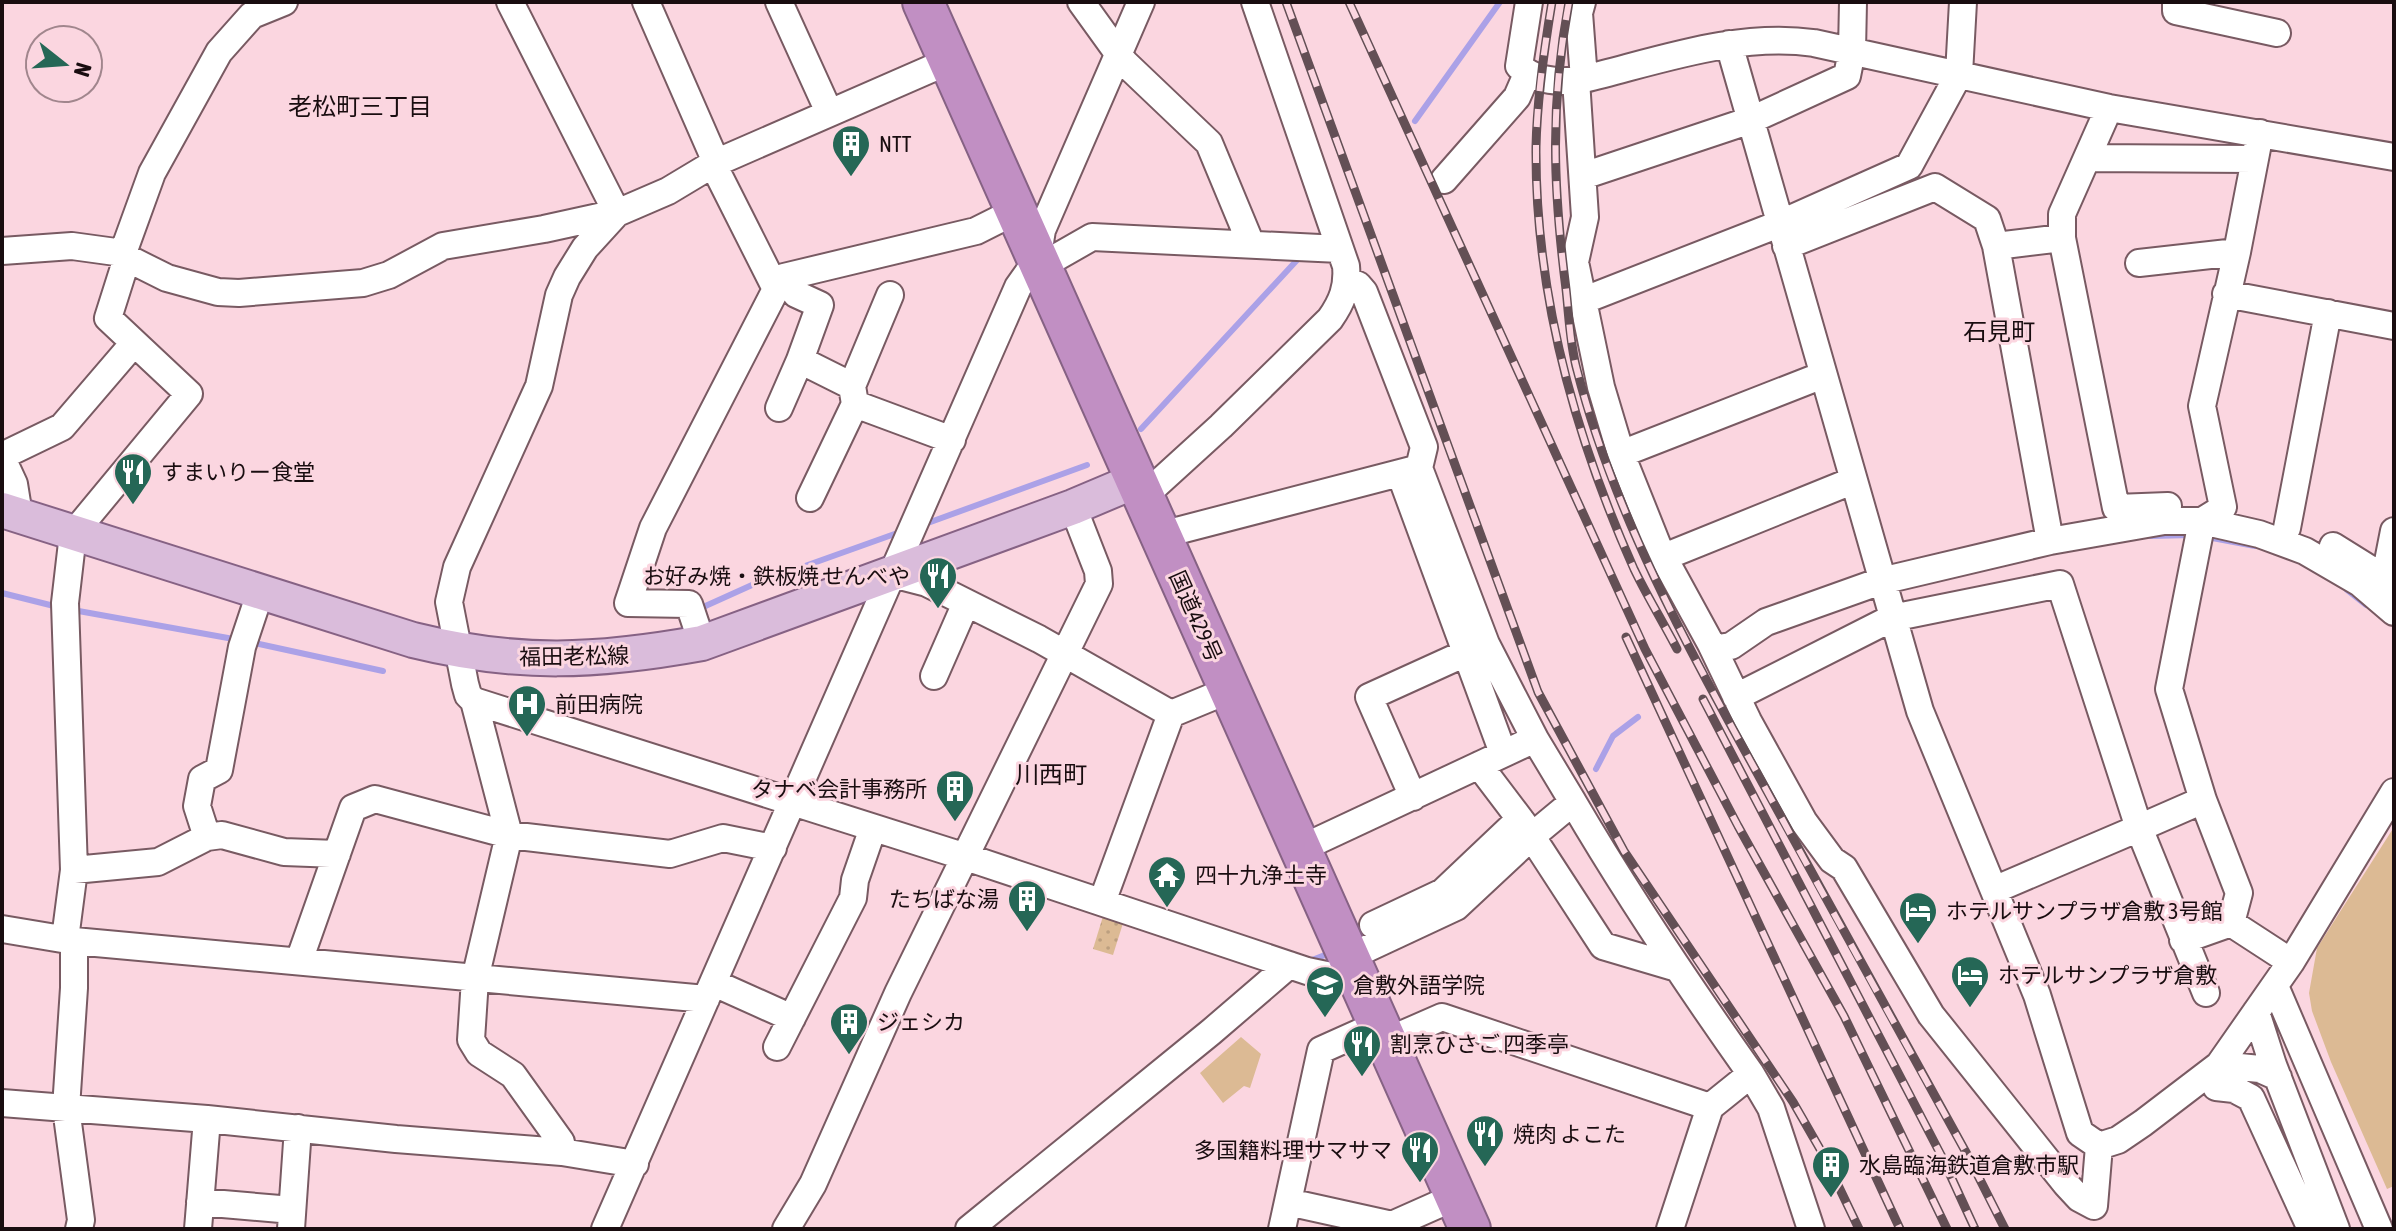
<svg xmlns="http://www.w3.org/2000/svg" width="2396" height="1231" font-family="'Asap Condensed','Noto Sans JP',sans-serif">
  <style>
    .grass { fill: url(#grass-dots) }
    .park { fill: #dcba94 }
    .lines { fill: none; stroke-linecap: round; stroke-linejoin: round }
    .stream { stroke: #aba1e7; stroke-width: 6 }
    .minor-casing { stroke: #785a62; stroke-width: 30 }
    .major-casing { stroke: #866284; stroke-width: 38 }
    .highway-casing { stroke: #866284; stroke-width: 44 }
    .minor { stroke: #fff; stroke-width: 26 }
    .major { stroke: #dabcdb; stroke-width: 34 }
    .highway { stroke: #c18fc3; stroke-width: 40 }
    .rail-casing { stroke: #634f55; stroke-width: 9 }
    .rail { stroke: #fbd6e0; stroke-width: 6; stroke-dasharray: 18; stroke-linecap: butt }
    .labels { text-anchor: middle; stroke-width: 6; stroke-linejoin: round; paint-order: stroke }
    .poi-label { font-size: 22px; fill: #190d10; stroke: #fbd6e0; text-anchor: start }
    .street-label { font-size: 22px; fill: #190d10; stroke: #fbd6e0 }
    .neighbourhood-label { font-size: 24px; fill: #190d10; stroke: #fbd6e0 }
  </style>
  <defs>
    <pattern id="grass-dots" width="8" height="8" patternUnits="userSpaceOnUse" patternTransform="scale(2)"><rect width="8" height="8" fill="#dcba94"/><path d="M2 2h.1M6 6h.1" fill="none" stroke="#bc9f7f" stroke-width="1.8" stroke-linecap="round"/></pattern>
  </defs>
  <rect width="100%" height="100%" fill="#fbd6e0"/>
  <path class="grass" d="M 1104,913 L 1124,920 L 1113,955 L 1093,949 Z"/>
  <path class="park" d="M 2394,827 L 2394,1186 L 2387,1189 L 2331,1062 L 2312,1011 L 2309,993 L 2317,948 Z
    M 1241,1037 L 1261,1054 L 1250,1088 L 1244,1086 L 1223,1103 L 1200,1073 Z"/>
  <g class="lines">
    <path class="stream" d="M 1415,121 L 1500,2
      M 1141,429 L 1298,259
      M 925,524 L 1087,465
      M 2151,536 L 2192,535
      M 2207,537 L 2255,546
      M 2347,590 L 2366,605
      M 2,593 L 58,607
      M 701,608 L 752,585 L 903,531
      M 73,610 L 239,640
      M 250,642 L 383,671
      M 1596,769 L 1613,736 L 1638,717
      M 1307,962 L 1330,953"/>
    <g class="minor-casing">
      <path id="minor" d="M 510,2 L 617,213
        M 646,2 L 716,162
        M 779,2 L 829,112
        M 1081,2 L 1125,63 L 1209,143 L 1251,244
        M 1529,2 L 1519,66 C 1536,82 1562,83 1584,79 C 1658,61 1737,32 1814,43 L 2109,108 L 2394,157
        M 1582,2 L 1579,13 L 1584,79
        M 2176,2 L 2176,11 L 2277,33
        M 1729,44 L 1920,711 L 2037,995 L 2080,1133 L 2099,1146
        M 1576,80 L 1585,217 L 1575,262 L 1601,387 L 1621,454 L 1659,549 L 1711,644 L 1748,721 L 1804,822 L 1832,860 L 1844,868 L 1931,1015 L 2066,1184 L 2079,1198 L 2094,1206 L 2099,1146
        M 2109,108 L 2062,214 L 2062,238 L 2116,508 L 2168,506
        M 2087,158 L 2254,159
        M 713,164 L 776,289 L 784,277 L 976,231 L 1016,211
        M 1583,176 L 1751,120 L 1847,76 L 1852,51 L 1853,2
        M 1444,180 L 1517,97 L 1527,74
        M 1786,246 L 1935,187 L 1987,219 L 1996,246 L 2062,238
        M 1996,246 L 2050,541
        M 2,251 L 72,246 L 123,253
        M 127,258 L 167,278 L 218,292 L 239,293 L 363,283 L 389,275 L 443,246 L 544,229 L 617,213 L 668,191 L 713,164 L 949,61
        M 1037,260 L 1057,257 L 1092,237 L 1340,249
        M 2139,263 L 2237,252
        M 796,294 L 820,305 L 800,360 L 852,386 L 855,404 L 952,440
        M 2226,294 L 2394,326
        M 1582,301 L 1779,224 L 1909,166 L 1959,74 L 1963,2
        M 852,386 L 890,295
        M 779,408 L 800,360
        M 1621,454 L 1823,375
        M 2,456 L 62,427 L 134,343
        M 2,458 L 14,484 L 19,515
        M 1419,468 L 1486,644 L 1535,739
        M 1400,473 L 1503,753
        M 1143,497 L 1221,426 L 1330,319 C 1342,302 1348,287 1346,266 L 1255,2
        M 810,498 L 855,404
        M 2223,507 L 2202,406 L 2237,252 L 2260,133
        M 2215,513 L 2202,521 L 2169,689 L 2203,800 L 2239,893 L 2231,923 L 2291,962
        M 2287,528 L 2328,313
        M 1161,535 L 1419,468 L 1424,447 L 1364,292 L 1358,285 L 1347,281
        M 2333,546 L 2394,584
        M 1664,557 L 1852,481
        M 892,574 L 927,583 L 1039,639 L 1171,714
        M 2385,577 L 2394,531
        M 702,643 L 689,604 L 628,603 L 653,528 L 776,289
        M 1711,644 L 1718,648 L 1731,646 L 1766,622 L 1881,581 L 2050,541 L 2164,521 L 2202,521 L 2259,534 L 2305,551 L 2360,583 L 2394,612
        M 934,676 L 966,603
        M 1736,697 L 1892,618 L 2060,584 L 2139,828 L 2203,800
        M 474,701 L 966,857 L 1307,971 L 1331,976 L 1354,968
        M 1479,765 L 1523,823 L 1603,946 L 1674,967
        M 1413,797 L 1369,697 L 1479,647
        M 1573,802 C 1628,896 1688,985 1751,1074 L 1710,1107
        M 207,837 L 197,806 L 202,779 L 219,770 L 242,647 L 260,593
        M 1302,848 L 1535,739 L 1573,802 L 1532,836 L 1456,907 L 1349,957
        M 74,870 L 158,862 L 207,837 L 222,835 L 284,852 L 337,854
        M 1994,890 L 2139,828 L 2206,993
        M 1102,902 L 1171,714 L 1229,690
        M 1373,925 L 1443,892 L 1520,819
        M 2,929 L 74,941 L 706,999
        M 65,939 L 74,870 L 65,603 L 73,534 L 189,394 L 108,318 L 127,258 L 123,253 L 152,173 L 219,52 L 252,15 L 284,2
        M 2183,940 L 2231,923
        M 74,941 L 74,988 L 66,1108 L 81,1220 L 79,1229
        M 299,961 L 353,808 L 375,799 L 509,835 L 670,854 L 723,838 L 773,848
        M 714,983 L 792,1018
        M 2275,986 L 2379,1229
        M 2256,1012 L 2273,1065 L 2336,1229
        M 1387,1041 L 1442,1017 L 1710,1107 L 1670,1229
        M 777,1047 L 853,898 L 855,880 L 873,828
        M 2219,1065 L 2260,1069 L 2278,1077
        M 1751,1074 L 1771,1108 L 1811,1229
        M 2216,1087 L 2234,1089 L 2251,1098 L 2311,1229
        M 2,1103 L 207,1119 L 396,1139 L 562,1152 L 635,1164
        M 2099,1146 L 2118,1140 L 2143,1123 L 2219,1065 L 2291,962 L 2394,792
        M 562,1152 L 561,1142 L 513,1075 L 479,1053 L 471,1040 L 475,979 L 509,835 L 474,701 L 468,695 L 465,684 L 449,602 L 457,567 L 539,386 L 559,295 L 567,277 L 585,248 L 617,213
        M 200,1202 L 292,1210
        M 1288,1202 L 1392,1225
        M 198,1229 L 207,1119
        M 291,1229 L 298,1128
        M 605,1229 L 1018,287 L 1037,260 L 1042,230 L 1141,2
        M 786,1229 L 813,1184 L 898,993 L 1099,584 L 1098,571 L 1073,507
        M 969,1229 L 1211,1032 L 1289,965
        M 1282,1229 L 1321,1050 L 1379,1024
        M 1391,1229 L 1392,1225 L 1455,1197"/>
    </g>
    <g class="major-casing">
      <path id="major" d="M 2,510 L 413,640 C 518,666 597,662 702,643 L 1073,507 L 1137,480"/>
    </g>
    <g class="highway-casing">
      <path id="highway" d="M 923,2 L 1470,1229"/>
    </g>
    <use href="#minor" class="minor"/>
    <use href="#major" class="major"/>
    <use href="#highway" class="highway"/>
    <g class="rail-casing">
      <path id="rail" d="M 1286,2 L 1538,692 L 1624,851 L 1793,1102 L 1824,1156 L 1859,1229
        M 1349,2 L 1645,649 L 1738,826 L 1844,1016 L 1947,1229
        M 1552,2 C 1544,50 1537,98 1536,147 C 1535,292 1575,437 1634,569 C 1647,596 1663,622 1677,649
        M 1569,2 C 1550,104 1553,187 1566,289 C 1569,316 1570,345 1577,370 C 1613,511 1686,644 1756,771 C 1826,900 1897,1028 1968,1156 L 2005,1229
        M 1626,637 L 1900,1229
        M 1703,699 L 1941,1155 L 1975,1229"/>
    </g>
    <use href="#rail" class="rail"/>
  </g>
  <defs>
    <g id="building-pin" transform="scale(2)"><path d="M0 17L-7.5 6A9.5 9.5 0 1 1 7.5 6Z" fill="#256756" stroke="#fbd6e0"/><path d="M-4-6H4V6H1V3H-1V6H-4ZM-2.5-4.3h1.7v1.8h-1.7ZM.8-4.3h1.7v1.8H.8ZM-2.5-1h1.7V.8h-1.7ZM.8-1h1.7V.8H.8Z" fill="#fff"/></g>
    <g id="restaurant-pin" transform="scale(2)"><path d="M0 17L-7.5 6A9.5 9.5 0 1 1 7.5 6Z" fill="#256756" stroke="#fbd6e0"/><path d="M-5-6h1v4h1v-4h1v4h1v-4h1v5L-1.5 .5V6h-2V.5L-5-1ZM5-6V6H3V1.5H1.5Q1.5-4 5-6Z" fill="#fff"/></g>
    <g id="hospital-pin" transform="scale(2)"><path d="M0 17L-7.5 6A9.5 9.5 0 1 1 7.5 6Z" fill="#256756" stroke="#fbd6e0"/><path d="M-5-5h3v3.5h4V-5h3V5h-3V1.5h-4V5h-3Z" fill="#fff"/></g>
    <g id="temple-pin" transform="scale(2)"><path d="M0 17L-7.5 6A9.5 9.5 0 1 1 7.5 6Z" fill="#256756" stroke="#fbd6e0"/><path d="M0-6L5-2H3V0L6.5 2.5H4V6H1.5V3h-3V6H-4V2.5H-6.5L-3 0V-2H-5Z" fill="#fff"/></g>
    <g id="hotel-pin" transform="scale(2)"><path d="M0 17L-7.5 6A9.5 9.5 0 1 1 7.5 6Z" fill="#256756" stroke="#fbd6e0"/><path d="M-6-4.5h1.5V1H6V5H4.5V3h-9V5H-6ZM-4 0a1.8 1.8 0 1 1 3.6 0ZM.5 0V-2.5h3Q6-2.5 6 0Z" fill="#fff"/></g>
    <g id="school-pin" transform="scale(2)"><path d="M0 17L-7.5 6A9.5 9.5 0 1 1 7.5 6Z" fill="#256756" stroke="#fbd6e0"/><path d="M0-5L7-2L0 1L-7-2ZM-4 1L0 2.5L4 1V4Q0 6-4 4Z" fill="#fff"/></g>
  </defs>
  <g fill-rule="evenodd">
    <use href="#building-pin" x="851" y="144"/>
    <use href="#restaurant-pin" x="133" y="472"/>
    <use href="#restaurant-pin" x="938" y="576"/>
    <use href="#hospital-pin" x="527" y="704"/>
    <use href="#building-pin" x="955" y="789"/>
    <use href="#temple-pin" x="1167" y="875"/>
    <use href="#building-pin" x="1027" y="899"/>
    <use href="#hotel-pin" x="1918" y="911"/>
    <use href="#hotel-pin" x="1970" y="975"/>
    <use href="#school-pin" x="1325" y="985"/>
    <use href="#building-pin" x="849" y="1022"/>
    <use href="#restaurant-pin" x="1362" y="1044"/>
    <use href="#restaurant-pin" x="1485" y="1134"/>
    <use href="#restaurant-pin" x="1420" y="1150"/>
    <use href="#building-pin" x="1831" y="1165"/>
  </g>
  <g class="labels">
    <g class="poi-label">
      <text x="879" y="152">NTT</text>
      <text x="161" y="480">すまいりー食堂</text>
      <text x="910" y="584" text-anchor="end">お好み焼・鉄板焼 せんべや</text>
      <text x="555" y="712">前田病院</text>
      <text x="927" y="797" text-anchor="end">タナベ会計事務所</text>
      <text x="1195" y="883">四十九浄土寺</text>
      <text x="999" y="907" text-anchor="end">たちばな湯</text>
      <text x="1946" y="919">ホテルサンプラザ倉敷 3号館</text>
      <text x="1998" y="983">ホテルサンプラザ倉敷</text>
      <text x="1353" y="993">倉敷外語学院</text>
      <text x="877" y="1030">ジェシカ</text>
      <text x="1390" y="1052">割烹ひさご 四季亭</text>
      <text x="1513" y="1142">焼肉 よこた</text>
      <text x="1392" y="1158" text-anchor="end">多国籍料理サマサマ</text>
      <text x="1859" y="1173">水島臨海鉄道倉敷市駅</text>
    </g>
    <g class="street-label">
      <text transform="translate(1196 616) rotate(66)" y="8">国道429号</text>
      <text transform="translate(574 656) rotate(-1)" y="8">福田老松線</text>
    </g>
    <g class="neighbourhood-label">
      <text x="360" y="115">老松町三丁目</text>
      <text x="1999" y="340">石見町</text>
      <text x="1051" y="783">川西町</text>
    </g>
  </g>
  <rect width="2396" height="1231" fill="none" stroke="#190d10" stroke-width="8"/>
  <g transform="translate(64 64) rotate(107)"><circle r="38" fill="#fbd6e0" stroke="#a1868d" stroke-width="2"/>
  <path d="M0-6L14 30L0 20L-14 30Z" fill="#256756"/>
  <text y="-12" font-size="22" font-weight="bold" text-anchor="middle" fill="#190d10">N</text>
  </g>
</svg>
